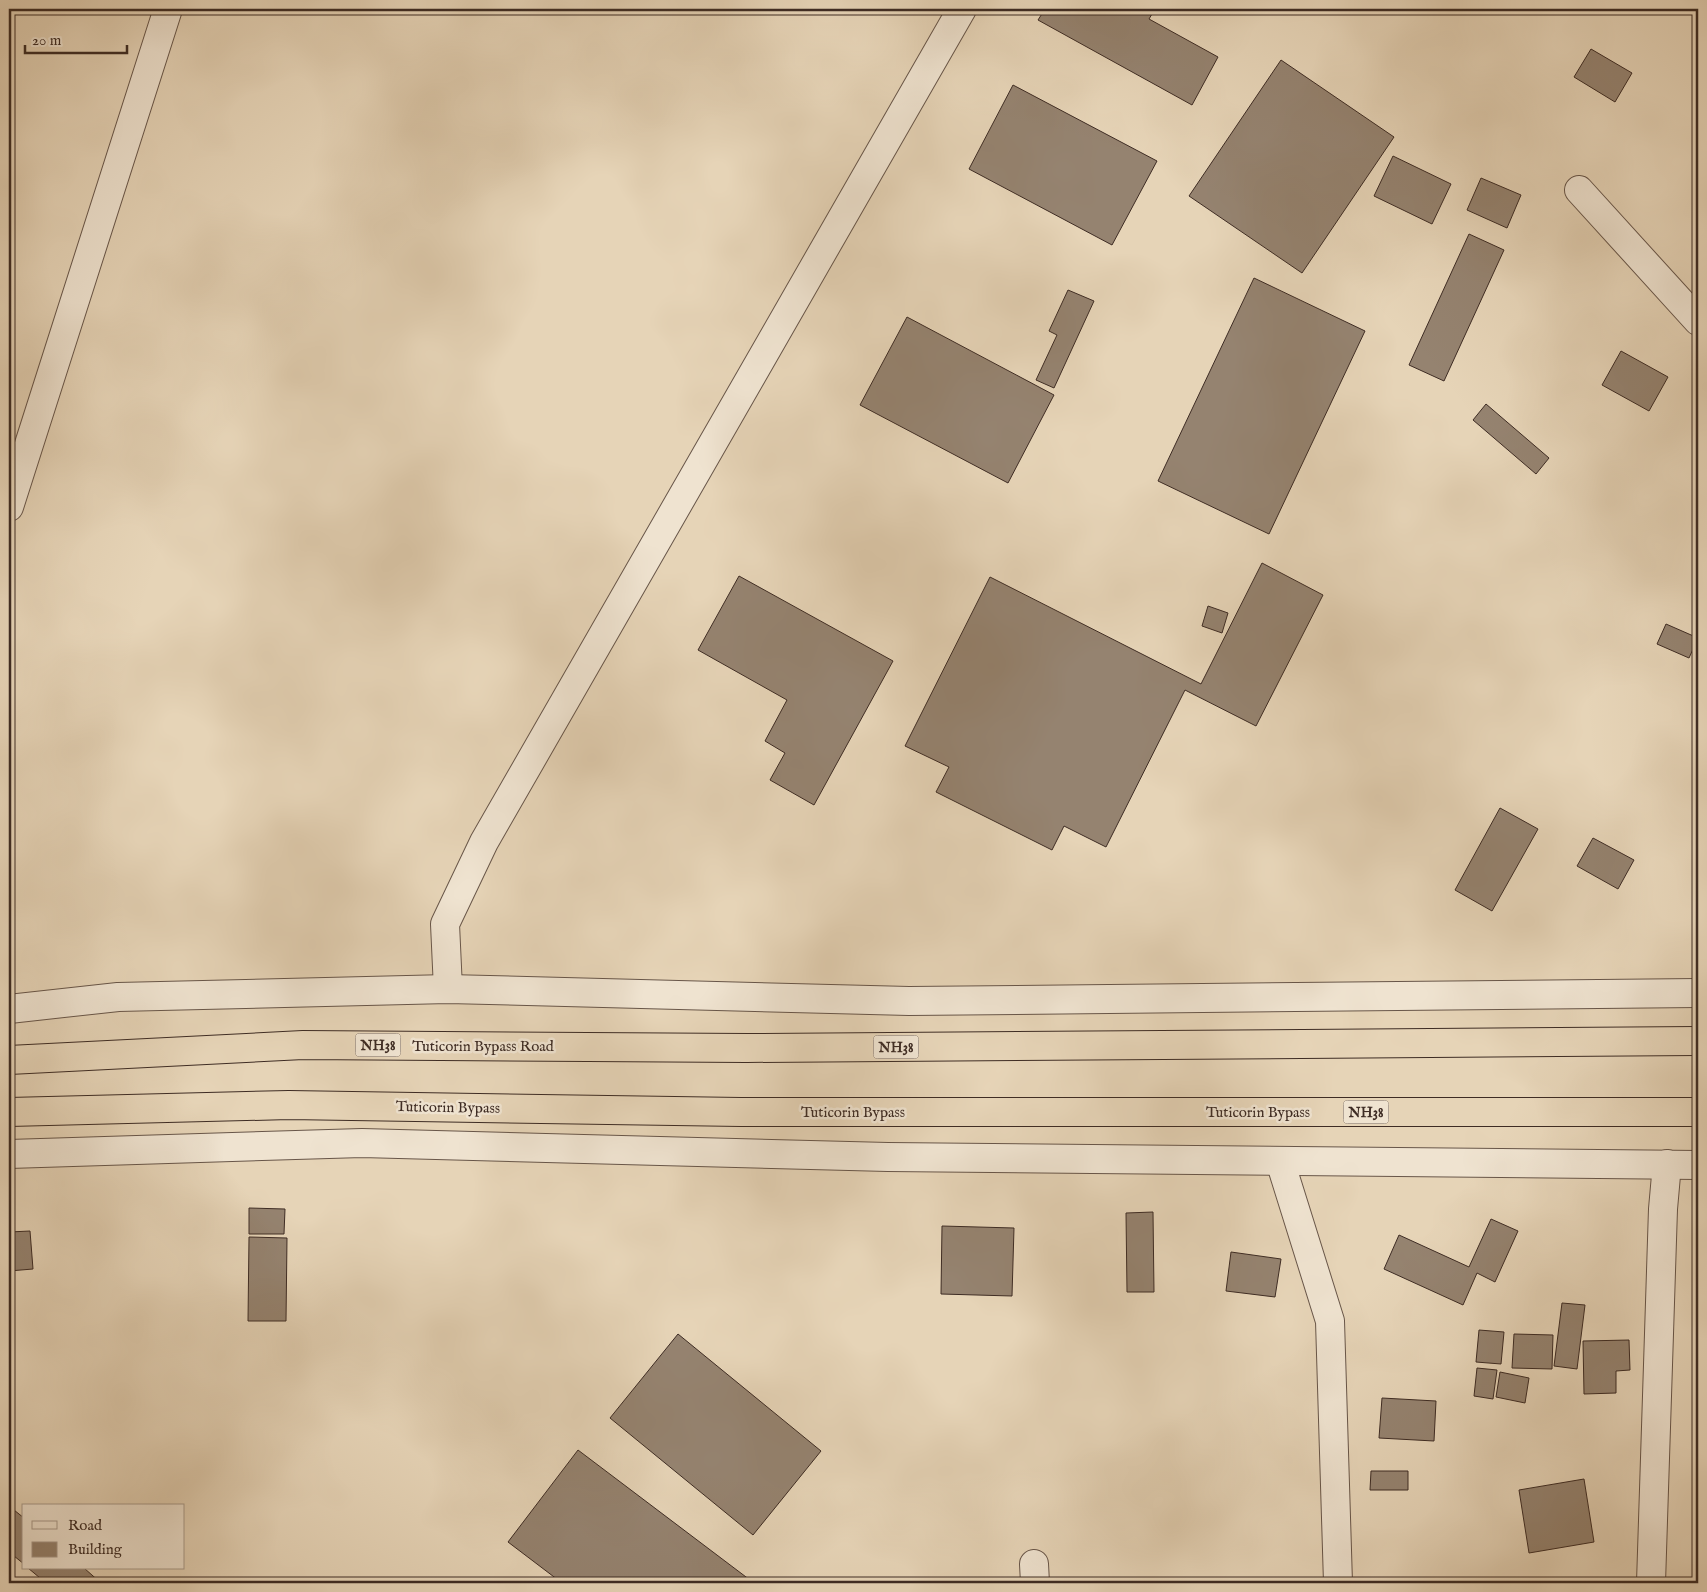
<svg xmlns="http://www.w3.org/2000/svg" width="1707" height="1592" font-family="'IM FELL English',serif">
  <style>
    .building { fill: #958370; stroke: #3e2c24 }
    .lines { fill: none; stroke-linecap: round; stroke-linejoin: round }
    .minor-casing { stroke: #685649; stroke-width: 30 }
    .tertiary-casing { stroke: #685649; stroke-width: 30 }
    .trunk-casing { stroke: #3e2c24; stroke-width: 30 }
    .minor { stroke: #efe3d0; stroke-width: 28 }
    .tertiary { stroke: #efe3d0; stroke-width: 28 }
    .trunk { stroke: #e6d4b7; stroke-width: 28 }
    .labels { text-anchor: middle; stroke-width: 5; stroke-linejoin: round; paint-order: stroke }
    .shield { fill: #efe3d0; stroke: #736358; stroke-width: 1 }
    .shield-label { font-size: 14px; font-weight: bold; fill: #3e2c24 }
    .street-label { font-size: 15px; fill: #3e2c24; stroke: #efe3d0 }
  </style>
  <rect width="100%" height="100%" fill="#e6d4b7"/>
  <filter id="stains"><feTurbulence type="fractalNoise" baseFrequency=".004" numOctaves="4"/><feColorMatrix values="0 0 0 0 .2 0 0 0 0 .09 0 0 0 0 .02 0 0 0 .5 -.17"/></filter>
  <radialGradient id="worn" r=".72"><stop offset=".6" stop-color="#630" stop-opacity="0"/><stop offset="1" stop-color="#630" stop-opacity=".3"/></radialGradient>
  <path class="building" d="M 1045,9 L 1155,9 L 1149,19 L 1218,57 L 1192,105 L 1038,20 Z
    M 1591,49 L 1632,73 L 1615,102 L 1574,77 Z
    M 1281,60 L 1394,137 L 1302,273 L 1189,196 Z
    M 1013,85 L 1157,161 L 1112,245 L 969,169 Z
    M 1393,156 L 1451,184 L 1432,224 L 1374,196 Z
    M 1481,178 L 1521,195 L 1507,228 L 1467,210 Z
    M 1469,234 L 1504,250 L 1444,381 L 1409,365 Z
    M 1254,278 L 1365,331 L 1269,534 L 1158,481 Z
    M 1068,290 L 1094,301 L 1054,388 L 1036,380 L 1057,335 L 1049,331 Z
    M 907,317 L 1054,395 L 1008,483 L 860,405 Z
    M 1621,351 L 1668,377 L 1649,411 L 1602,385 Z
    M 1486,404 L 1549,458 L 1536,474 L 1473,420 Z
    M 1262,563 L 1323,595 L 1256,726 L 1185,690 L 1106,847 L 1064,826 L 1052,850 L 936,792 L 949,767 L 905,746 L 990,577 L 1201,684 Z
    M 739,576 L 893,661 L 814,805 L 770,780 L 785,753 L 765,741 L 787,700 L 698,650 Z
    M 1208,606 L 1228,613 L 1222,633 L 1202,626 Z
    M 1666,624 L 1698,638 L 1689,658 L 1657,644 Z
    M 1500,808 L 1538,829 L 1492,911 L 1455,890 Z
    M 1593,838 L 1634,860 L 1618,889 L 1577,866 Z
    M 249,1208 L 285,1209 L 284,1234 L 249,1234 Z
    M 1153,1212 L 1154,1292 L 1127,1292 L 1126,1213 Z
    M 1491,1219 L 1518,1231 L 1495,1282 L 1477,1273 L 1463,1305 L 1384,1269 L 1399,1235 L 1469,1267 Z
    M 942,1226 L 1014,1228 L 1012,1296 L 941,1294 Z
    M 30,1231 L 33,1269 L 9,1271 L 9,1232 Z
    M 249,1237 L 287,1238 L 286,1321 L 248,1321 Z
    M 1231,1252 L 1281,1259 L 1275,1297 L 1226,1291 Z
    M 1562,1303 L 1585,1305 L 1577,1369 L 1554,1366 Z
    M 1479,1330 L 1504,1332 L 1501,1364 L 1476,1362 Z
    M 678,1334 L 821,1451 L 753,1535 L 610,1418 Z
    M 1514,1334 L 1553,1335 L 1552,1369 L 1512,1368 Z
    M 1629,1340 L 1630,1370 L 1616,1371 L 1616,1393 L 1584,1394 L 1583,1341 Z
    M 1477,1368 L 1497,1370 L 1493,1399 L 1474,1396 Z
    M 1500,1372 L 1529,1378 L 1525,1403 L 1496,1397 Z
    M 1382,1398 L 1436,1401 L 1434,1441 L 1379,1438 Z
    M 578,1450 L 754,1583 L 562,1583 L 508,1542 Z
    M 1371,1471 L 1408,1471 L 1408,1490 L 1370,1490 Z
    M 1584,1479 L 1594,1542 L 1529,1553 L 1519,1490 Z
    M 9,1506 L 24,1518 L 24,1564 L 9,1552 Z
    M 28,1568 L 84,1568 L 101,1583 L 46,1583 Z"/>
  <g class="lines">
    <g class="minor-casing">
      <path id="minor" d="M 1579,190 L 1698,321
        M 9,507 L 168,9
        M 448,989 L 445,924 L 484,842 L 962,9
        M 1280,1161 L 1330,1321 L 1338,1583
        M 1034,1564 L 1035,1583
        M 1651,1583 L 1663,1209 L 1667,1164"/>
    </g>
    <g class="tertiary-casing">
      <path id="tertiary" d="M 9,1009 L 118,997 L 448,989 L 909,1001 L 1698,993
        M 9,1154 L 362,1143 L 888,1157 L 1698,1165"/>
    </g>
    <g class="trunk-casing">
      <path id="trunk" d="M 9,1060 L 303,1045 L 747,1048 L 1698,1041
        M 9,1112 L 289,1105 L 741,1112 L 1698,1112"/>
    </g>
    <use href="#minor" class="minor"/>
    <use href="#tertiary" class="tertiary"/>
    <use href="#trunk" class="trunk"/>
  </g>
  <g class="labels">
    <g class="shield">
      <rect x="355.5" y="1033.5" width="45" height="23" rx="4"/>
      <rect x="873.5" y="1035.5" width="45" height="23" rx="4"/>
      <rect x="1343.5" y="1100.5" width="45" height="23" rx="4"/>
    </g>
    <g class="shield-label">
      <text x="378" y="1050">NH38</text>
      <text x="896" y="1052">NH38</text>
      <text x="1366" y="1117">NH38</text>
    </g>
    <g class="street-label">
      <text x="483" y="1051">Tuticorin Bypass Road</text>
      <text transform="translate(448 1107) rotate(1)" y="5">Tuticorin Bypass</text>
      <text x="853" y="1117">Tuticorin Bypass</text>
      <text x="1258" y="1117">Tuticorin Bypass</text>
    </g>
  </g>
  <rect width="1707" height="1592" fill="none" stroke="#e6d4b7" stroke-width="30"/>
  <rect x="10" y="10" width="1687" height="1572" fill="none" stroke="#3e2c24" stroke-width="2.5"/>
  <rect x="15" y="15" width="1677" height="1562" fill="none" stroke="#3e2c24"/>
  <rect x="22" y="1504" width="162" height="65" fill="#efe3d0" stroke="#a89a8b"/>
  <rect x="32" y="1521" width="25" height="8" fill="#efe3d0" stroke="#a89a8b"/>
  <text x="68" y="1530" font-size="15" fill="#3e2c24">Road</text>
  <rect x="32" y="1542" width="25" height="15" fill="#958370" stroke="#a89a8b"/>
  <text x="68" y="1554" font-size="15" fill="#3e2c24">Building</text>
  <path d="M25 45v8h102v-8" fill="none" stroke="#3e2c24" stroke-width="2.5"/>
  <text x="32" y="45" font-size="15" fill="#3e2c24" stroke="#efe3d0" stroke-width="4" paint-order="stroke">20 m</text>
  <rect width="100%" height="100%" filter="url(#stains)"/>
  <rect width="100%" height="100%" fill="url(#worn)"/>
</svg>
